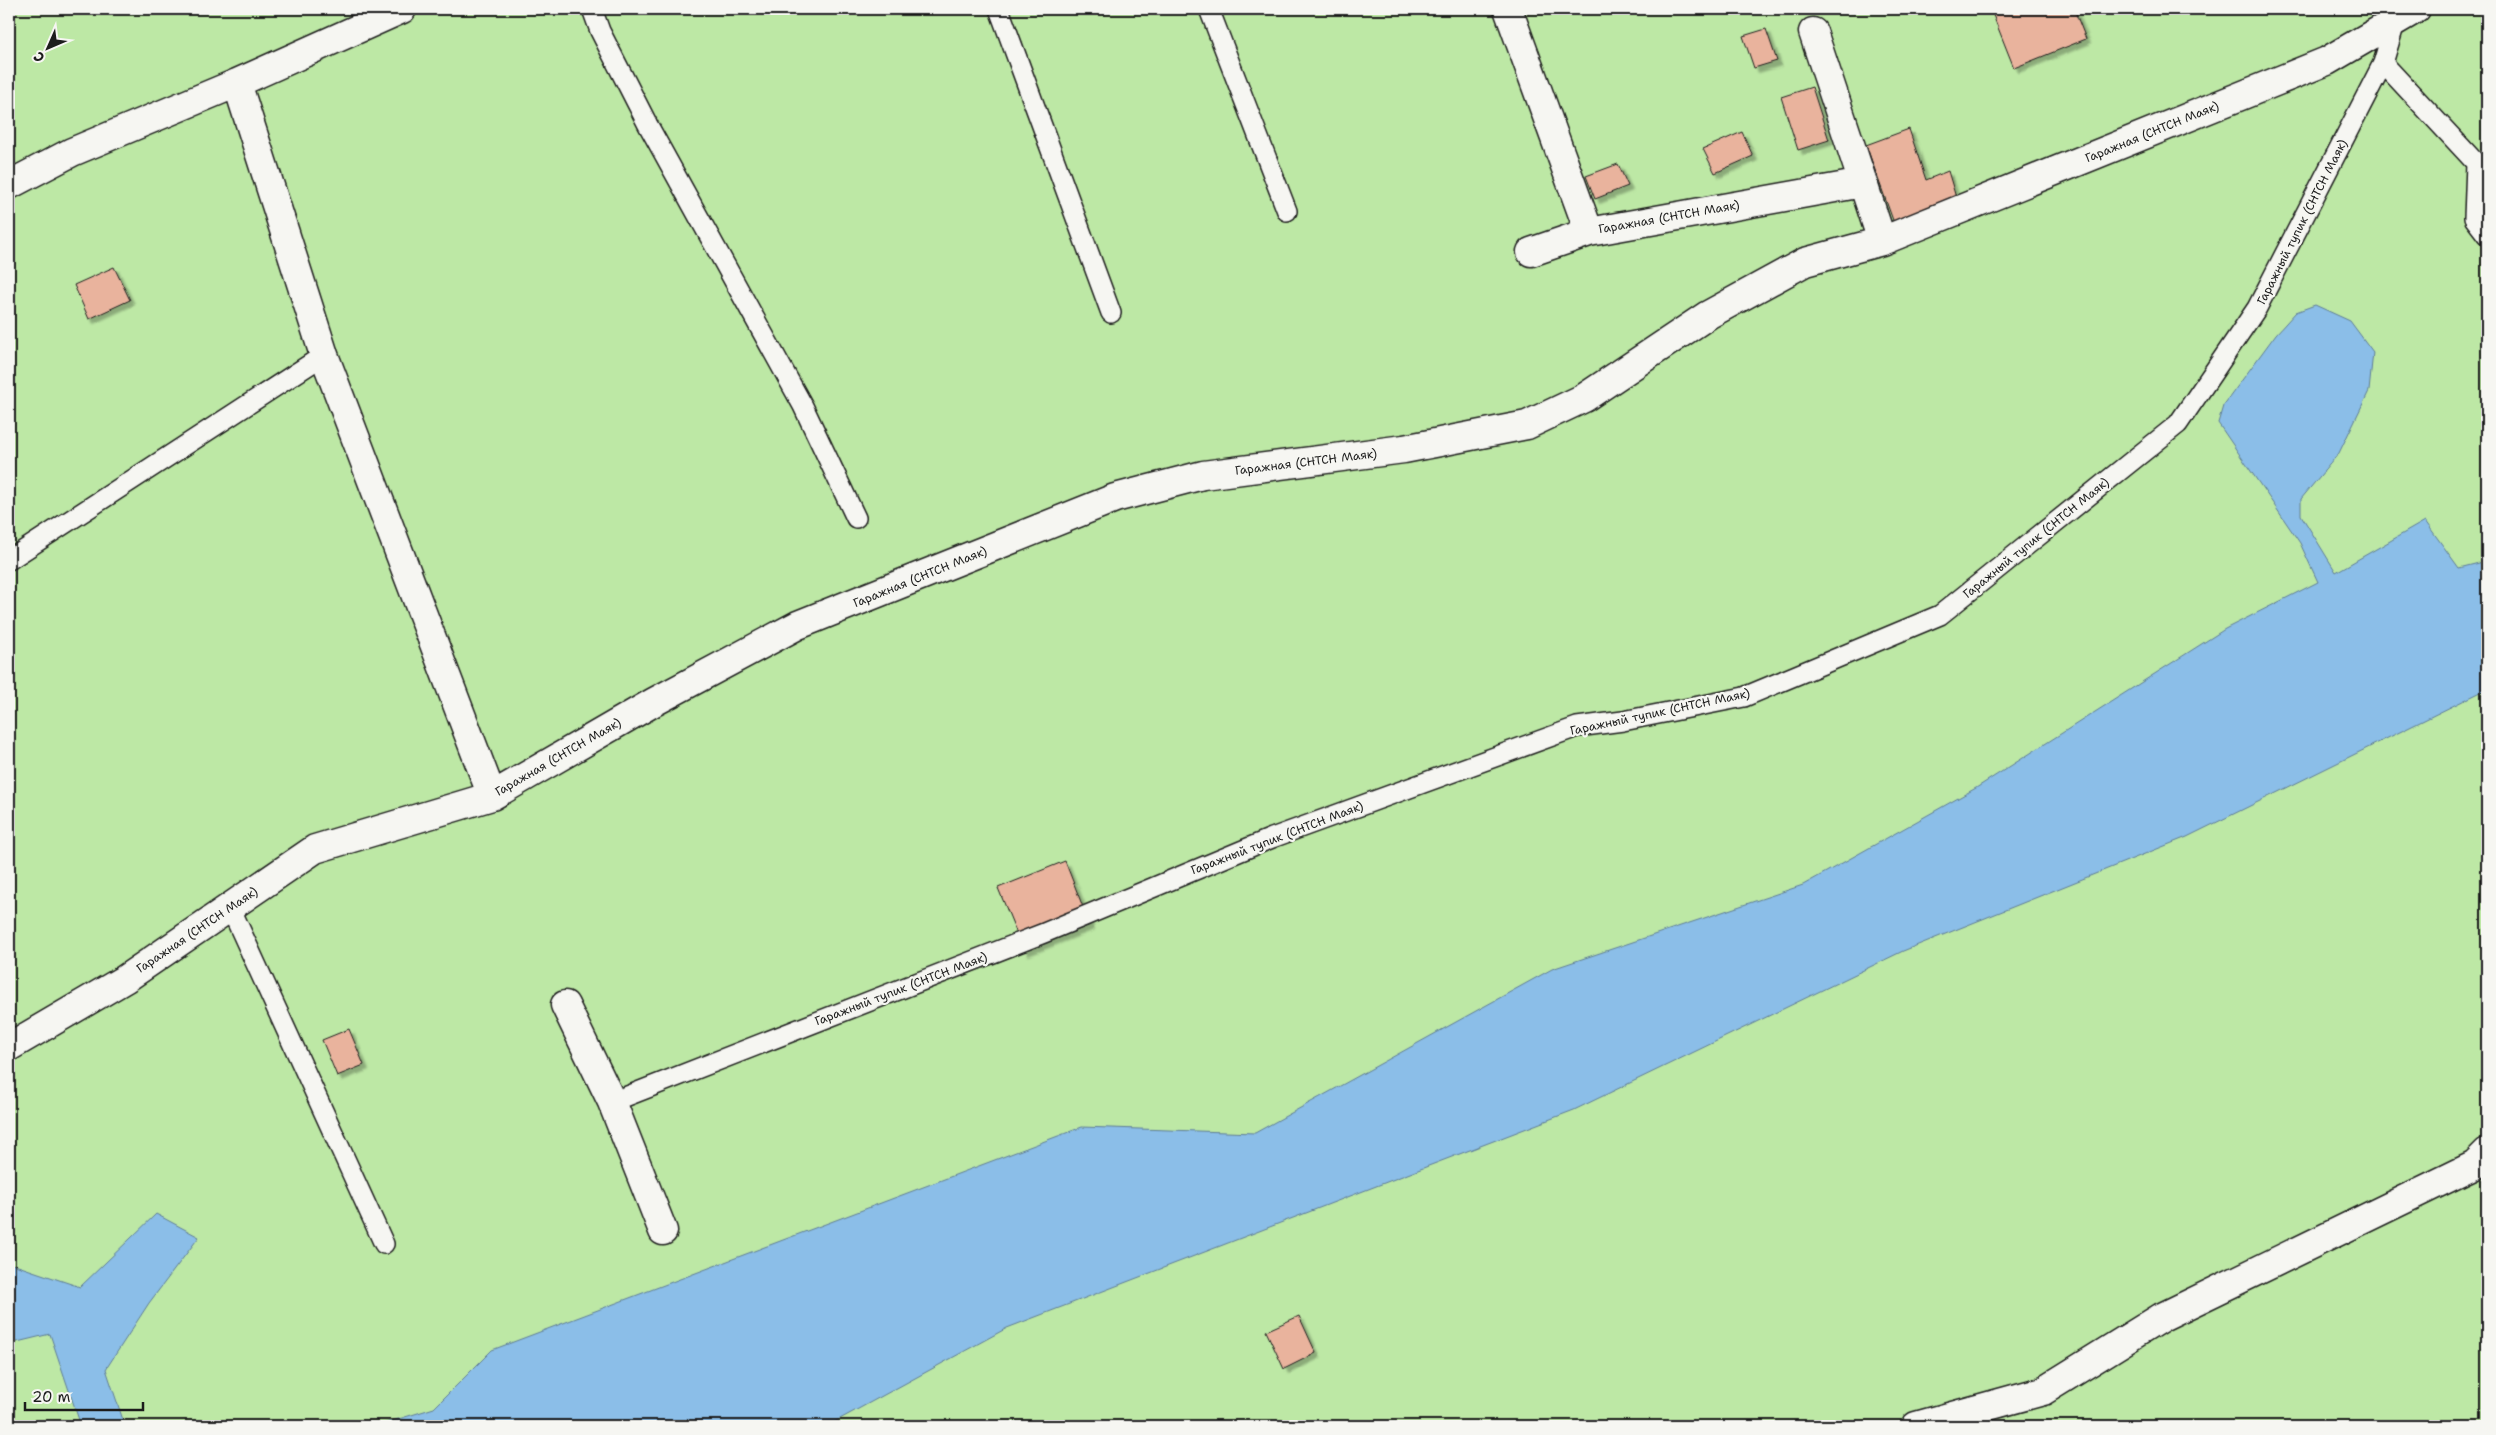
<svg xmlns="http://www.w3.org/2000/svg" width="2496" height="1435" font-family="'Shantell Sans',sans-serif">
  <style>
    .green { fill: #bde8a5; stroke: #6c8260 }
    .water { fill: #8bbee8; stroke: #5f7d96 }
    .building { fill: #e9b39d; stroke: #1c1c1c; filter: url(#shadow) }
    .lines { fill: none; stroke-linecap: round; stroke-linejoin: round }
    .lane-casing { stroke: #1c1c1c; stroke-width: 22 }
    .street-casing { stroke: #1c1c1c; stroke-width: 31 }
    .lane { stroke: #f6f6f2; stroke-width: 19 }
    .street { stroke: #f6f6f2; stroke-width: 28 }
    .labels { text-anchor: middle; stroke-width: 4.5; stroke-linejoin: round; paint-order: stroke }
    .street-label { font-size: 12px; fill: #1c1c1c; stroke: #f6f6f2 }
  </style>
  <defs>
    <filter id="shadow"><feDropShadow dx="4.5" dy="4.5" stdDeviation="1" flood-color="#0004"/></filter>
  </defs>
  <rect width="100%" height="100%" fill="#f6f6f2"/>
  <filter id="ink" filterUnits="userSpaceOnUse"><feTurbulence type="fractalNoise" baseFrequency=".02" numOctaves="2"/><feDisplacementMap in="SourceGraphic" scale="10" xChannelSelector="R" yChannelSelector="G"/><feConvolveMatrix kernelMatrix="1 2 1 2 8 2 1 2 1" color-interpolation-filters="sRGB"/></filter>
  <g filter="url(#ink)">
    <path class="green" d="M 9,9 L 2487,9 L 2487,1426 L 9,1426 Z"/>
    <path class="water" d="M 2315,305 L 2350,321 L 2373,352 L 2369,391 L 2339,453 L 2301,499 L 2301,515 L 2336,572 L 2425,521 L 2459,568 L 2487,561 L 2487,689 L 2187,837 L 1903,951 L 1574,1110 L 1007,1328 L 827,1426 L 376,1426 L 434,1408 L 492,1350 L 1082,1127 L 1255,1133 L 1552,969 L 1803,885 L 1976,788 L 2225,629 L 2318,582 L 2300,543 L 2218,423 L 2223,406 L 2276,334 L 2296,312 Z
      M 156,1214 L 199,1237 L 149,1303 L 106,1369 L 125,1426 L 81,1426 L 50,1334 L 9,1344 L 9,1263 L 80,1287 Z"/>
    <path class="building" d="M 2074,9 L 2086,39 L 2014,68 L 1991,10 Z
      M 1766,29 L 1777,61 L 1754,68 L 1743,36 Z
      M 1812,87 L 1829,140 L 1798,150 L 1781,97 Z
      M 1909,129 L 1926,180 L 1948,171 L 1957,201 L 1894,223 L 1866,145 Z
      M 1742,132 L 1753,156 L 1715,173 L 1703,149 Z
      M 1618,164 L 1628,186 L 1595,199 L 1586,176 Z
      M 114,267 L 130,300 L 89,319 L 74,285 Z
      M 1065,861 L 1090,925 L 1024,951 L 998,888 Z
      M 349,1029 L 364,1065 L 337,1076 L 322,1040 Z
      M 1299,1316 L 1316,1353 L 1284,1369 L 1266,1331 Z"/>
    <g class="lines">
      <g class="lane-casing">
        <path id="lane" d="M 592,9 L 600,31 L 648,125 L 803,406 L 856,518
          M 999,9 L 1111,313
          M 1209,9 L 1287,211
          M 2383,63 L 2476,163 L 2474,218 L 2487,235
          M 9,560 L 324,355
          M 230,907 L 384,1244
          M 612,1102 L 1044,933 L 1272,838 L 1577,727 L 1623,721 L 1744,697 L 1940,615 L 2178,424 L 2257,308 L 2383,63 L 2395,23"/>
      </g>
      <g class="street-casing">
        <path id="street" d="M 1508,9 L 1589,232 L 1863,183 L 1882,241
          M 1813,32 L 1863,183
          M 237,83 L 324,355 L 492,796
          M 9,185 L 72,152 L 237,83 L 402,9
          M 1531,252 L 1589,232
          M 565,1005 L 612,1102 L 663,1231
          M 9,1047 L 125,979 L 315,849 L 492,796 L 654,702 L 798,625 L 1115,498 L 1203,475 L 1404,449 L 1527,425 L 1584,398 L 1708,315 L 1805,262 L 1882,241 L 2327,61 L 2416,9
          M 1916,1426 L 2043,1391 L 2162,1317 L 2475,1165 L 2487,1153"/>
      </g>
      <use href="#lane" class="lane"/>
      <use href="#street" class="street"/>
    </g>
  </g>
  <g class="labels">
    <g class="street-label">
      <text transform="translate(2152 132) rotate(-22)" y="4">Гаражная (СНТСН Маяк)</text>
      <text transform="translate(1669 217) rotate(-10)" y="4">Гаражная (СНТСН Маяк)</text>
      <text transform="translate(2302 222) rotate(-63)" y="4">Гаражный тупик (СНТСН Маяк)</text>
      <text transform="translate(1306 462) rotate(-7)" y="4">Гаражная (СНТСН Маяк)</text>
      <text transform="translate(2036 538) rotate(-39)" y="4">Гаражный тупик (СНТСН Маяк)</text>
      <text transform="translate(920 577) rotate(-22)" y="4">Гаражная (СНТСН Маяк)</text>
      <text transform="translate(1660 712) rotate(-12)" y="4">Гаражный тупик (СНТСН Маяк)</text>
      <text transform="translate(558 757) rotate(-30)" y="4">Гаражная (СНТСН Маяк)</text>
      <text transform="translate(1277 838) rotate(-21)" y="4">Гаражный тупик (СНТСН Маяк)</text>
      <text transform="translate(197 930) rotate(-34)" y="4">Гаражная (СНТСН Маяк)</text>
      <text transform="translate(901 989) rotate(-21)" y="4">Гаражный тупик (СНТСН Маяк)</text>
    </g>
  </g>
  <rect width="2496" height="1435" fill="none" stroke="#f6f6f2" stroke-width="30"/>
  <rect x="15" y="15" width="2466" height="1405" fill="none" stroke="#1c1c1c" stroke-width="2" filter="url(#ink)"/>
  <g transform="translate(48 48) rotate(225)" stroke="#f6f6f2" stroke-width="4" paint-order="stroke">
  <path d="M0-4L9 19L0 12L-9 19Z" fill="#1c1c1c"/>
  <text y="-8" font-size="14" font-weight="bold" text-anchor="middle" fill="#1c1c1c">С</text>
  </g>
  <path d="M25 1402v8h118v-8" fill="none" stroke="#1c1c1c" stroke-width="2.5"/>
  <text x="32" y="1402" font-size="15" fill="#1c1c1c" stroke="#f6f6f2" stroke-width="4" paint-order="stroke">20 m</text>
</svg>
